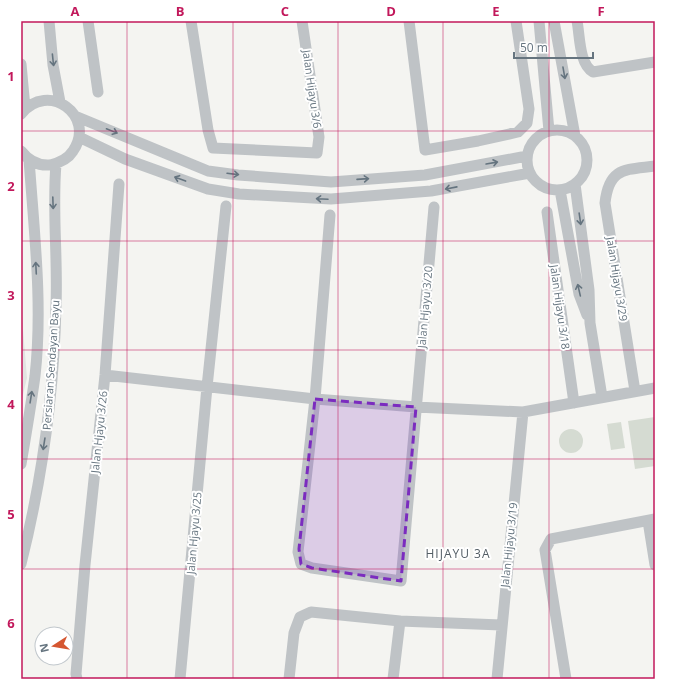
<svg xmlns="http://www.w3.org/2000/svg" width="676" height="700" font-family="'Open Sans',sans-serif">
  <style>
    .built { fill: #e2e3e1 }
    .green { fill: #d5dbd2 }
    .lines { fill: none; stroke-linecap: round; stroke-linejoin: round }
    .minor { stroke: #bfc3c6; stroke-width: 11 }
    .oneway { stroke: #65747f }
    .marked { fill: #7b2cbf; fill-opacity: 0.2; stroke: #7b2cbf; stroke-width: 3; stroke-dasharray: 8 5; stroke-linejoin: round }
    .grid { fill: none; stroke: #c2185b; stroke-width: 1; stroke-opacity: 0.55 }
    .labels { text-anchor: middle; stroke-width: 4; stroke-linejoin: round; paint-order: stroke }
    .street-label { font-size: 11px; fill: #65747f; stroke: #fff }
    .neighbourhood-label { font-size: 12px; letter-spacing: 1px; fill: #535d65; stroke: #fff }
    .neatline { fill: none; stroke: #c2185b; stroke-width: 1.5 }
    .grid-label { font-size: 13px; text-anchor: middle; font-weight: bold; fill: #c2185b }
  </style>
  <rect width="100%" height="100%" fill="#f4f4f1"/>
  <path class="built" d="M 21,305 L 27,378 L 21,403 Z"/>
  <path class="green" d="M 655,417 L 655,466 L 635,469 L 628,421 Z
    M 621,422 L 625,448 L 611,450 L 607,424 Z
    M559 441a12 12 0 1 1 24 0a12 12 0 1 1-24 0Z"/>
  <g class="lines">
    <path class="minor" d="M 49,21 L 53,65 L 60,102
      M 88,21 L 98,92
      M 191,21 L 208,130 L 213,148 L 317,153 L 319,137 L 302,21
      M 409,21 L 425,150 L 478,141 L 518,132 L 527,123 L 529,109 L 516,21
      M 539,21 L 549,131
      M 554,21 L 575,136
      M 577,21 C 580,36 579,64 593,72 L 655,62
      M 21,64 L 25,108
      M 21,114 C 48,80 97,116 73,151 C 68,159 59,163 50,165 C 38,166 28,160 21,151
      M 75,116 L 208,171 L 238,175 L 331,182 L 425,175 L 527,156
      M527 160a30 30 0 1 1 60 0a30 30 0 1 1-60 0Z
      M 79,137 L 125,159 L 208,189 L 239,194 L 331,199 L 431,191 L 530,173
      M 575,184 L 589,290 L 590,323 L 602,397
      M 560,190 L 579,294 L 587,315
      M 547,212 L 574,403
      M 330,215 L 315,399 L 298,552 L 301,564 L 312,568 L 401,581 L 434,207
      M 105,375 L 315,399 L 416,407 L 523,412 L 655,388
      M 635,391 L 605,203 C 609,167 625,170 655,166
      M 21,464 C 26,435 31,405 35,376 C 43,305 34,231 29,159
      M 648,521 L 655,565
      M 21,564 C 42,480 54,392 56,306 C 58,258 52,211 56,164
      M 77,679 L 76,674 L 85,565 L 105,375 L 119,184
      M 180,679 L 207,387 L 226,206
      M 289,679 L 294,633 L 300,617 L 311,612 L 400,621 L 501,625
      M 393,679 L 400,621
      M 497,679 L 523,412
      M 566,679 L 545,550 L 551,539 L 655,519"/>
  </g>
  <defs><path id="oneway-shaft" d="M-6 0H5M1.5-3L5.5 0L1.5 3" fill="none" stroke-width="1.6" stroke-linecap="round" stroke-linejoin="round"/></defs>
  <g class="oneway">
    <use href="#oneway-shaft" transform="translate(53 60) rotate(84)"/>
    <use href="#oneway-shaft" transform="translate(564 73) rotate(80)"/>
    <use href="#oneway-shaft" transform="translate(112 131) rotate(22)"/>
    <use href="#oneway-shaft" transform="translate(492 163) rotate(-10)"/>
    <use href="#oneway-shaft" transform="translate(233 174) rotate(7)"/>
    <use href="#oneway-shaft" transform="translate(180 179) rotate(-160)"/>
    <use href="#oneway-shaft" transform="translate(363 179) rotate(-4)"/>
    <use href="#oneway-shaft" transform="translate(451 188) rotate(169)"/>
    <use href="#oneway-shaft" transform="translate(322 199) rotate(-177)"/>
    <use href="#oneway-shaft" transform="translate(53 203) rotate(88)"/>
    <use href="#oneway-shaft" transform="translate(580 219) rotate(82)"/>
    <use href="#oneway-shaft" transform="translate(36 268) rotate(-93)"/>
    <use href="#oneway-shaft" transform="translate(579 290) rotate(-103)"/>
    <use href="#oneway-shaft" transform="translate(31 397) rotate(-81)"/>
    <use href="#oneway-shaft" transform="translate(44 444) rotate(99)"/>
  </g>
  <path class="marked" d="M 315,399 L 416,407 L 401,581 L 312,568 L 301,564 L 299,549 Z"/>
  <path class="grid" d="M 127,21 L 127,679M 233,21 L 233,679M 338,21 L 338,679M 443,21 L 443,679M 549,21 L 549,679M 21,131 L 655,131M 21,241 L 655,241M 21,350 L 655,350M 21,459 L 655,459M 21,569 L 655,569"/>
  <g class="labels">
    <g class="street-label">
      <text transform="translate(312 89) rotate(82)" y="4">Jalan Hijayu 3/6</text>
      <text transform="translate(617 279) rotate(81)" y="4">Jalan Hijayu 3/29</text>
      <text transform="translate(425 307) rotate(-85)" y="4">Jalan Hjayu 3/20</text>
      <text transform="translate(560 307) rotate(82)" y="4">Jalan Hijayu 3/18</text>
      <text transform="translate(51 365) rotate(-86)" y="4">Persiaran Sendayan Bayu</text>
      <text transform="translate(99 432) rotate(-84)" y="4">Jalan Hjayu 3/26</text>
      <text transform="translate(194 533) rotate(-85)" y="4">Jalan Hjayu 3/25</text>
      <text transform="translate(509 545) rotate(-84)" y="4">Jalan Hijayu 3/19</text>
    </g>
    <g class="neighbourhood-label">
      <text x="458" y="558">HIJAYU 3A</text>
    </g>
  </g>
  <rect width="676" height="700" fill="none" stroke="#ffffff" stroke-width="44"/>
  <g transform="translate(54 646) rotate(258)"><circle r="19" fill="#ffffff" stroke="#c1c7cc"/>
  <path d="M0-3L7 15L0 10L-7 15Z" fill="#d55630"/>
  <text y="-6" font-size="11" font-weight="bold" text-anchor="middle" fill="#65747f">N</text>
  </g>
  <path d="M514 52v6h79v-6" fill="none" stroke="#65747f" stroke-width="2"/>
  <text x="520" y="52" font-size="12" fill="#65747f" stroke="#ffffff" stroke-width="3" paint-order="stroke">50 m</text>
  <rect x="22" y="22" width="632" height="656" class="neatline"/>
  <g class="grid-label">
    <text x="75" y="16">A</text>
    <text x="180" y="16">B</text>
    <text x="285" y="16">C</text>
    <text x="391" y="16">D</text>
    <text x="496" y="16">E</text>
    <text x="601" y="16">F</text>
    <text x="11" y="81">1</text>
    <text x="11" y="191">2</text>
    <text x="11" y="300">3</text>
    <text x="11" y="409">4</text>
    <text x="11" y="519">5</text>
    <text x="11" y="628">6</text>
  </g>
</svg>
